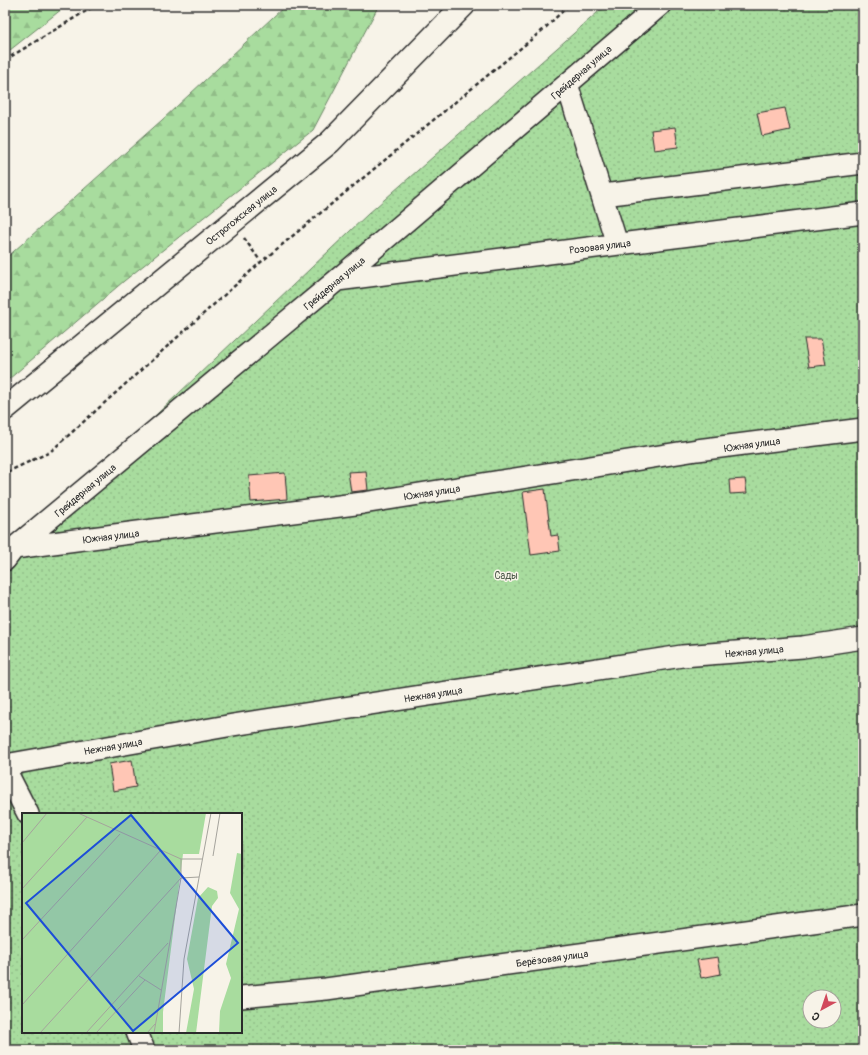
<svg xmlns="http://www.w3.org/2000/svg" width="868" height="1055" font-family="Pangolin,sans-serif">
  <style>
    .grass { fill: url(#grass-dots); stroke: #6a8464; fill-rule: evenodd }
    .forest { fill: url(#forest-firs); stroke: #6a8464 }
    .building { fill: #ffc6b5; stroke: #2b2b2b }
    .lines { fill: none; stroke-linecap: round; stroke-linejoin: round }
    .street-casing { stroke: #2b2b2b; stroke-width: 24 }
    .secondary-casing { stroke: #2b2b2b; stroke-width: 25 }
    .path { stroke: #2b2b2b; stroke-width: 2.5; stroke-dasharray: 4 3; stroke-linecap: butt }
    .street { stroke: #f7f3e8; stroke-width: 21 }
    .secondary { stroke: #f7f3e8; stroke-width: 22 }
    .labels { text-anchor: middle; stroke-width: 3; stroke-linejoin: round; paint-order: stroke }
    .street-label { font-size: 10px; fill: #2b2b2b; stroke: #f7f3e8 }
    .park-label { font-size: 10px; fill: #4a5748; stroke: #f7f3e8 }
    .inset-road { fill: none; stroke: #a5a39c; stroke-width: 1 }
    .view { fill: #1d4ed8; fill-opacity: 0.15; stroke: #1d4ed8; stroke-width: 2 }
    .inset-edge { fill: none; stroke: #2b2b2b; stroke-width: 2 }
  </style>
  <defs>
    <pattern id="grass-dots" width="8" height="8" patternUnits="userSpaceOnUse"><rect width="8" height="8" fill="#a8dc9e"/><path d="M2 2h.1M6 6h.1" fill="none" stroke="#91bd88" stroke-width="1.8" stroke-linecap="round"/></pattern>
    <pattern id="forest-firs" width="22" height="20" patternUnits="userSpaceOnUse"><rect width="22" height="20" fill="#a8dc9e"/><path d="M5 1l3.5 6h-7zM16 11l3.5 6h-7z" fill="#91bd88"/></pattern>
  </defs>
  <rect width="100%" height="100%" fill="#f7f3e8"/>
  <filter id="ink" filterUnits="userSpaceOnUse"><feTurbulence type="fractalNoise" baseFrequency=".025" numOctaves="2"/><feDisplacementMap in="SourceGraphic" scale="8" xChannelSelector="R" yChannelSelector="G"/><feConvolveMatrix kernelMatrix="1 2 1 2 8 2 1 2 1" color-interpolation-filters="sRGB"/></filter>
  <g filter="url(#ink)">
    <path class="grass" d="M 606,5 L 863,5 L 863,1050 L 5,1050 L 5,558 L 368,214 ZM 23,814 L 241,814 L 241,1032 L 23,1032 ZM 810,997 L 834,997 L 834,1021 L 810,1021 Z"/>
    <path class="forest" d="M 5,5 L 67,5 L 5,54 Z
      M 286,5 L 379,5 L 313,130 L 124,281 L 9,379 L 5,380 L 5,259 L 162,120 Z"/>
    <path class="building" d="M 785,108 L 790,130 L 762,136 L 757,113 Z
      M 675,127 L 678,147 L 654,150 L 651,130 Z
      M 804,339 L 821,339 L 826,365 L 809,367 Z
      M 366,471 L 368,490 L 351,492 L 348,472 Z
      M 285,473 L 287,499 L 251,502 L 249,476 Z
      M 745,479 L 747,493 L 730,494 L 729,480 Z
      M 545,489 L 551,536 L 558,535 L 560,551 L 531,555 L 523,492 Z
      M 132,760 L 136,787 L 113,791 L 109,764 Z
      M 718,957 L 721,974 L 701,978 L 697,960 Z"/>
    <g class="lines">
      <g class="street-casing">
        <path id="street" d="M 567,84 L 617,244
          M 603,195 L 863,163
          M 337,280 L 863,213
          M 13,547 L 14,548 L 337,280 L 660,5
          M 5,560 L 14,548 L 363,503 L 697,450 L 863,429
          M 5,765 L 233,725 L 682,656 L 803,647 L 863,638
          M 5,769 L 28,814
          M 241,997 L 326,989 L 863,915
          M 137,1032 L 144,1050"/>
      </g>
      <g class="secondary-casing">
        <path id="secondary" d="M 5,409 L 330,142 L 464,5"/>
      </g>
      <path class="path" d="M 5,60 L 96,5
        M 244,238 L 261,262
        M 7,472 L 50,452 L 261,262 L 544,29 L 569,5"/>
      <use href="#street" class="street"/>
      <use href="#secondary" class="secondary"/>
    </g>
  </g>
  <g class="labels">
    <g class="street-label">
      <text transform="translate(581 72) rotate(-41)" y="4">Грейдерная улица</text>
      <text transform="translate(241 215) rotate(-39)" y="4">Острогожская улица</text>
      <text transform="translate(600 246) rotate(-7)" y="4">Розовая улица</text>
      <text transform="translate(334 283) rotate(-40)" y="4">Грейдерная улица</text>
      <text transform="translate(752 444) rotate(-8)" y="4">Южная улица</text>
      <text transform="translate(85 490) rotate(-40)" y="4">Грейдерная улица</text>
      <text transform="translate(432 492) rotate(-9)" y="4">Южная улица</text>
      <text transform="translate(111 536) rotate(-7)" y="4">Южная улица</text>
      <text transform="translate(754 651) rotate(-5)" y="4">Нежная улица</text>
      <text transform="translate(433 694) rotate(-9)" y="4">Нежная улица</text>
      <text transform="translate(113 746) rotate(-10)" y="4">Нежная улица</text>
      <text transform="translate(552 958) rotate(-8)" y="4">Берёзовая улица</text>
    </g>
    <g class="park-label">
      <text x="506" y="579">Сады</text>
    </g>
  </g>
  <g transform="translate(22 813)">
    <rect width="220" height="220" fill="#f7f3e8"/>
    <path d="M 0,0 L 184,0 L 177,41 L 161,41 L 141,199 L 141,220 L 0,220 Z" fill="#a8dc9e"/>
    <path d="M 215,40 L 220,41 L 220,220 L 197,220 L 198,198 L 209,165 L 204,151 L 217,96 L 208,80 ZM 186,74 L 195,78 L 196,85 L 190,93 L 174,220 L 164,220 L 172,176 L 165,146 L 176,85 Z" fill="#a8dc9e"/>
    <path class="inset-road" d="M 56,0 L 159,46 L 180,46M 0,30 L 25,0M 191,43 L 198,0M 0,76 L 65,4M 0,127 L 98,21M 117,163 L 139,177M 0,192 L 138,38M 18,220 L 159,65 L 159,46M 64,220 L 146,130M 74,220 L 123,167M 125,220 L 133,211M 132,220 L 159,65 L 177,64M 157,220 L 162,146 L 189,0"/>
    <path class="view" d="M 109,2 L 216,130 L 111,218 L 4,90 Z"/>
    <rect width="220" height="220" class="inset-edge"/>
  </g>
  <rect width="868" height="1055" fill="none" stroke="#f7f3e8" stroke-width="20"/>
  <rect x="10" y="10" width="848" height="1035" fill="none" stroke="#2b2b2b" stroke-width="1.5" filter="url(#ink)"/>
  <g transform="translate(822 1009) rotate(220)"><circle r="19" fill="#f7f3e8" stroke="#a5a39c"/>
  <path d="M0-3L7 15L0 10L-7 15Z" fill="#d1495b"/>
  <text y="-6" font-size="11" font-weight="bold" text-anchor="middle" fill="#2b2b2b">С</text>
  </g>
</svg>
